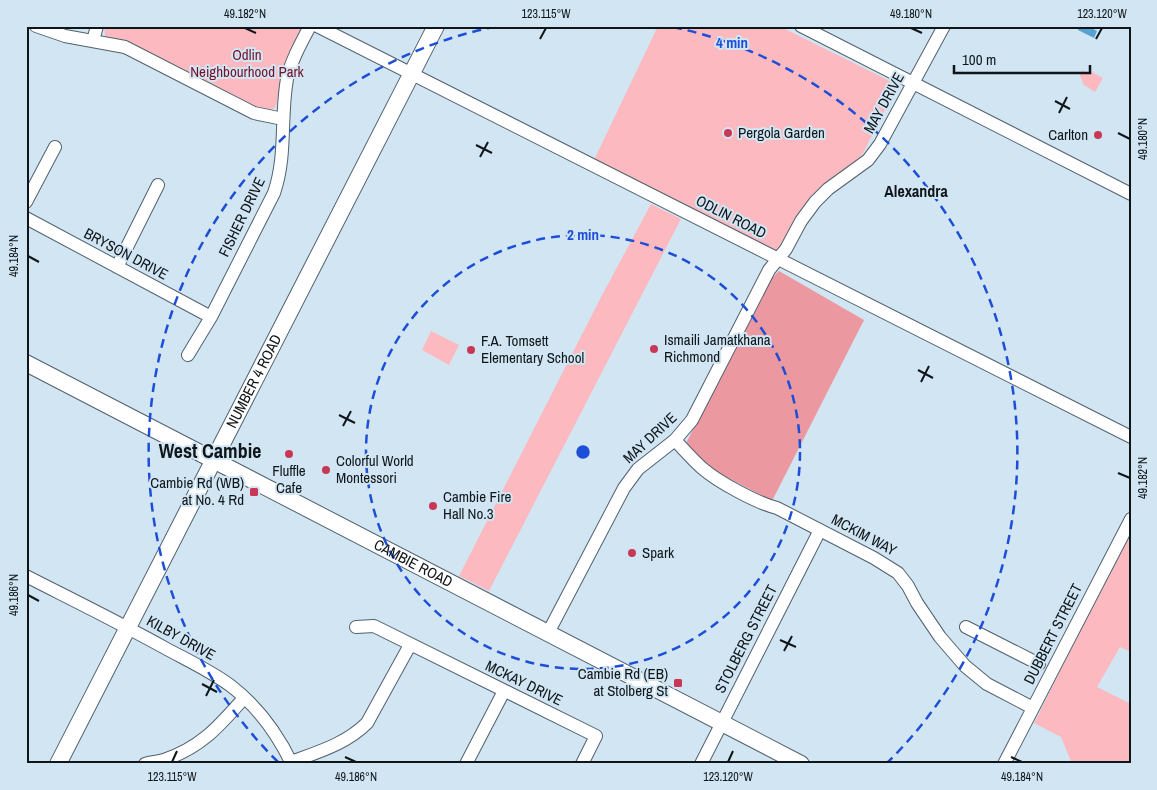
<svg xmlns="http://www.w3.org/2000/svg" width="1157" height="790" font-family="'Archivo Narrow',sans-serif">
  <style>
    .green { fill: #fcbac0 }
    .forest { fill: #ec98a0 }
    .water { fill: #58a2d2 }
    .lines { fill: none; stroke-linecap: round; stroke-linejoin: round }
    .minor-casing { stroke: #50616d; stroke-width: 14 }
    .major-casing { stroke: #50616d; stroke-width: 18 }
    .minor { stroke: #fff; stroke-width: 12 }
    .major { stroke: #fff; stroke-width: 16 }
    .ticks { fill: none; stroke: #0f161a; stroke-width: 2 }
    .ring { fill: none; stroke: #1d4ed8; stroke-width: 2.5; stroke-dasharray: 9 6 }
    .poi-dot { fill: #c83755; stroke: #d1e5f3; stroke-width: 2 }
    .labels { text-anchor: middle; stroke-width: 4; stroke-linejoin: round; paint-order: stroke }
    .park-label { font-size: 15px; fill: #74112a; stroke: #d1e5f3 }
    .street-label { font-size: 15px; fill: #0f161a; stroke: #d1e5f3 }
    .poi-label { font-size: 15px; fill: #0f161a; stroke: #d1e5f3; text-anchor: start }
    .neighbourhood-label { font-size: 16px; font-weight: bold; fill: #0f161a; stroke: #d1e5f3 }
    .district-label { font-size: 20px; font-weight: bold; fill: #0f161a; stroke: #d1e5f3 }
    .centre { fill: #1d4ed8; stroke: #d1e5f3; stroke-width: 2.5 }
    .ring-label { font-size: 15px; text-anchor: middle; font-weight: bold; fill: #1d4ed8; stroke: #d1e5f3; stroke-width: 4; stroke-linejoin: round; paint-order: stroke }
    .neatline { fill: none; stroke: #0f161a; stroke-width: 2 }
    .ticks-label { font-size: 12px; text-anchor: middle; fill: #0f161a }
  </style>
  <rect width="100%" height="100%" fill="#d1e5f3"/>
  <path class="green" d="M 104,26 L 304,26 L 286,61 L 276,106 L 273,109 L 258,111 L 126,43 L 105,36 Z
    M 658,26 L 779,26 L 898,85 L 862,155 L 812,195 L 781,256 L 593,162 Z
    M 1082,70 L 1090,74 L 1090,71 L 1103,78 L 1095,92 L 1084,85 L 1080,76 Z
    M 651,204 L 681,219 L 489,591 L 459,576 L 601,297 Z
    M 431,331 L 459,345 L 449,365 L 422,350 Z
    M 1131,529 L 1131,652 L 1120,647 L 1097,687 L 1131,704 L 1131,764 L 1072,764 L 1061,737 L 1034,723 Z"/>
  <path class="forest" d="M 779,271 L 864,320 L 772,501 L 717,472 L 685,445 L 772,278 Z"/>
  <path class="water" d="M 1079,26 L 1088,26 L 1097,31 L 1094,38 L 1078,30 Z"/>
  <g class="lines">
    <g class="minor-casing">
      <path id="minor" d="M 36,26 L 65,36 L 125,47 L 254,113 L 283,119
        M 317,26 L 1131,437
        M 801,26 L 1131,194
        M 93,41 L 97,26
        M 26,202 L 55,147
        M 26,218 L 211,317
        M 117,267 L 158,185
        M 188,355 L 211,317 L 274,193 C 287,155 280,119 287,79 C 291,61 301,43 310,26
        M 675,440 C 684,450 693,460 702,468 C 718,482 757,503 777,508 L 874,558 L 898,573 L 908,586 L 917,603 L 940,637 L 965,666 L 987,684 L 1033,708
        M 26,576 C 73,600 120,623 165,648 C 187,660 211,671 231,686 C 257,706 278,735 292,764
        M 356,627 L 374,626 L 596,736 L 582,764
        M 966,627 L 1039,664
        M 548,633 L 624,488 L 638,469 L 675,440 L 692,420 L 769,270 L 786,249 L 801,221 L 815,202 L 828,189 L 868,160 L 880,144 L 944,26
        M 291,762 C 318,752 346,744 367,723 L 410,645
        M 145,764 C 151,762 158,762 164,760 C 202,747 219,726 244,698
        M 466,764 L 504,691
        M 701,764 L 820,530
        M 1004,764 L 1131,519"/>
    </g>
    <g class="major-casing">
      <g id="major">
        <path id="s1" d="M 26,363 L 801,764"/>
        <path id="s2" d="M 58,764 L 436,26"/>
      </g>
    </g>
    <use href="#minor" class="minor"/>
    <use href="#major" class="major"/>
  </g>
  <path class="ticks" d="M 245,28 L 256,33M 911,28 L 922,33M 540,39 L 546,28M 1096,39 L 1102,28M 1055,101 L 1070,109M 1059,113 L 1067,97M 1118,133 L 1130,139M 476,145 L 492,153M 480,157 L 488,142M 28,256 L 39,262M 918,370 L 933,378M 921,382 L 929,366M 339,415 L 355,423M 343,426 L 351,411M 1118,473 L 1130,478M 28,595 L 39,601M 780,640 L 796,647M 784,651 L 792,636M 202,684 L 217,692M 206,696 L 214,680M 345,757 L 356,762M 1011,757 L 1022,762M 172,762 L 177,751M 728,762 L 733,751"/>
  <g class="ring">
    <circle cx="583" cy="452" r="217"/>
    <path d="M278 762A435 435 0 0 1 493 27M673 27A435 435 0 0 1 888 762"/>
  </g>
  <g class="poi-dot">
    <circle cx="728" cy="133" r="5"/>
    <circle cx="1098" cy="135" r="5"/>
    <circle cx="654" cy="349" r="5"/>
    <circle cx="471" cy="350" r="5"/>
    <circle cx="289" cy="454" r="5"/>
    <circle cx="326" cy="470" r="5"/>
    <rect x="249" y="487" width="10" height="10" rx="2.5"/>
    <circle cx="433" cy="506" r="5"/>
    <circle cx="632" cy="553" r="5"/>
    <rect x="673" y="678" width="10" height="10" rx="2.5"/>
  </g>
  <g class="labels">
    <g class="park-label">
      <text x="247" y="60">Odlin<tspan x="247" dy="17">Neighbourhood Park</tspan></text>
    </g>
    <g class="street-label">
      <text transform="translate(884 103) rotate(-61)" y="5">MAY DRIVE</text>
      <text transform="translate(242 217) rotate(-64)" y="5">FISHER DRIVE</text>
      <text transform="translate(731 217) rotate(27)" y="5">ODLIN ROAD</text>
      <text transform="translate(126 254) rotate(28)" y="5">BRYSON DRIVE</text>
      <text dy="5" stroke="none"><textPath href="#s2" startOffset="430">NUMBER 4 ROAD</textPath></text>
      <text transform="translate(650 438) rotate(-43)" y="5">MAY DRIVE</text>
      <text transform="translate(864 535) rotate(28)" y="5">MCKIM WAY</text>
      <text dy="5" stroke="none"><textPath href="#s1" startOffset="436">CAMBIE ROAD</textPath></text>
      <text transform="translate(1053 634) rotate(-63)" y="5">DUBBERT STREET</text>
      <text transform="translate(181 638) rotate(29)" y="5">KILBY DRIVE</text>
      <text transform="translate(746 639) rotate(-63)" y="5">STOLBERG STREET</text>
      <text transform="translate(524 683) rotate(26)" y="5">MCKAY DRIVE</text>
    </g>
    <g class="poi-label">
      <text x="738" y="138">Pergola Garden</text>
      <text x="1088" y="140" text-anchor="end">Carlton</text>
      <text x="664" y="345">Ismaili Jamatkhana<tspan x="664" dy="17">Richmond</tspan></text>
      <text x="481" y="346">F.A. Tomsett<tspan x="481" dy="17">Elementary School</tspan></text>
      <text x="336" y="466">Colorful World<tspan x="336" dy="17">Montessori</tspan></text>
      <text x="289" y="476" text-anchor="middle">Fluffle<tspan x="289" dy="17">Cafe</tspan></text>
      <text x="244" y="488" text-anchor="end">Cambie Rd (WB)<tspan x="244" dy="17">at No. 4 Rd</tspan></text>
      <text x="443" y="502">Cambie Fire<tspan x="443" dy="17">Hall No.3</tspan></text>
      <text x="642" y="558">Spark</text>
      <text x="668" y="679" text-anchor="end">Cambie Rd (EB)<tspan x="668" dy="17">at Stolberg St</tspan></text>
    </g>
    <g class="neighbourhood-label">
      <text x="916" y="197">Alexandra</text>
    </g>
    <g class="district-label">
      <text x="210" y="458">West Cambie</text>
    </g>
  </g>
  <circle cx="583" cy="452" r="8" class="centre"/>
  <g class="ring-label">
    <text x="732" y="48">4 min</text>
    <text x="583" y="240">2 min</text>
  </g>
  <rect width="1157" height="790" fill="none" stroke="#d1e5f3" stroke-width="55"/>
  <path d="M954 65v8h136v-8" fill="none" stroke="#0f161a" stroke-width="2.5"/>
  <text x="962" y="65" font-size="15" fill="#0f161a" stroke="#d1e5f3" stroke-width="4" paint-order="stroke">100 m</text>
  <rect x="28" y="28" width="1102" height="734" class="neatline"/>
  <g class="ticks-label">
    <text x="245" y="18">49.182°N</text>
    <text x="546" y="18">123.115°W</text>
    <text x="911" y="18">49.180°N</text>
    <text x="1102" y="18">123.120°W</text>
    <text transform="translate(1143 139) rotate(-90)" y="4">49.180°N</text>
    <text transform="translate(14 256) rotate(-90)" y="4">49.184°N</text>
    <text transform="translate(1143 478) rotate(-90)" y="4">49.182°N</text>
    <text transform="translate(14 595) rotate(-90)" y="4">49.186°N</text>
    <text x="172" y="781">123.115°W</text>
    <text x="356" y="781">49.186°N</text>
    <text x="728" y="781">123.120°W</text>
    <text x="1022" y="781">49.184°N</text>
  </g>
</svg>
